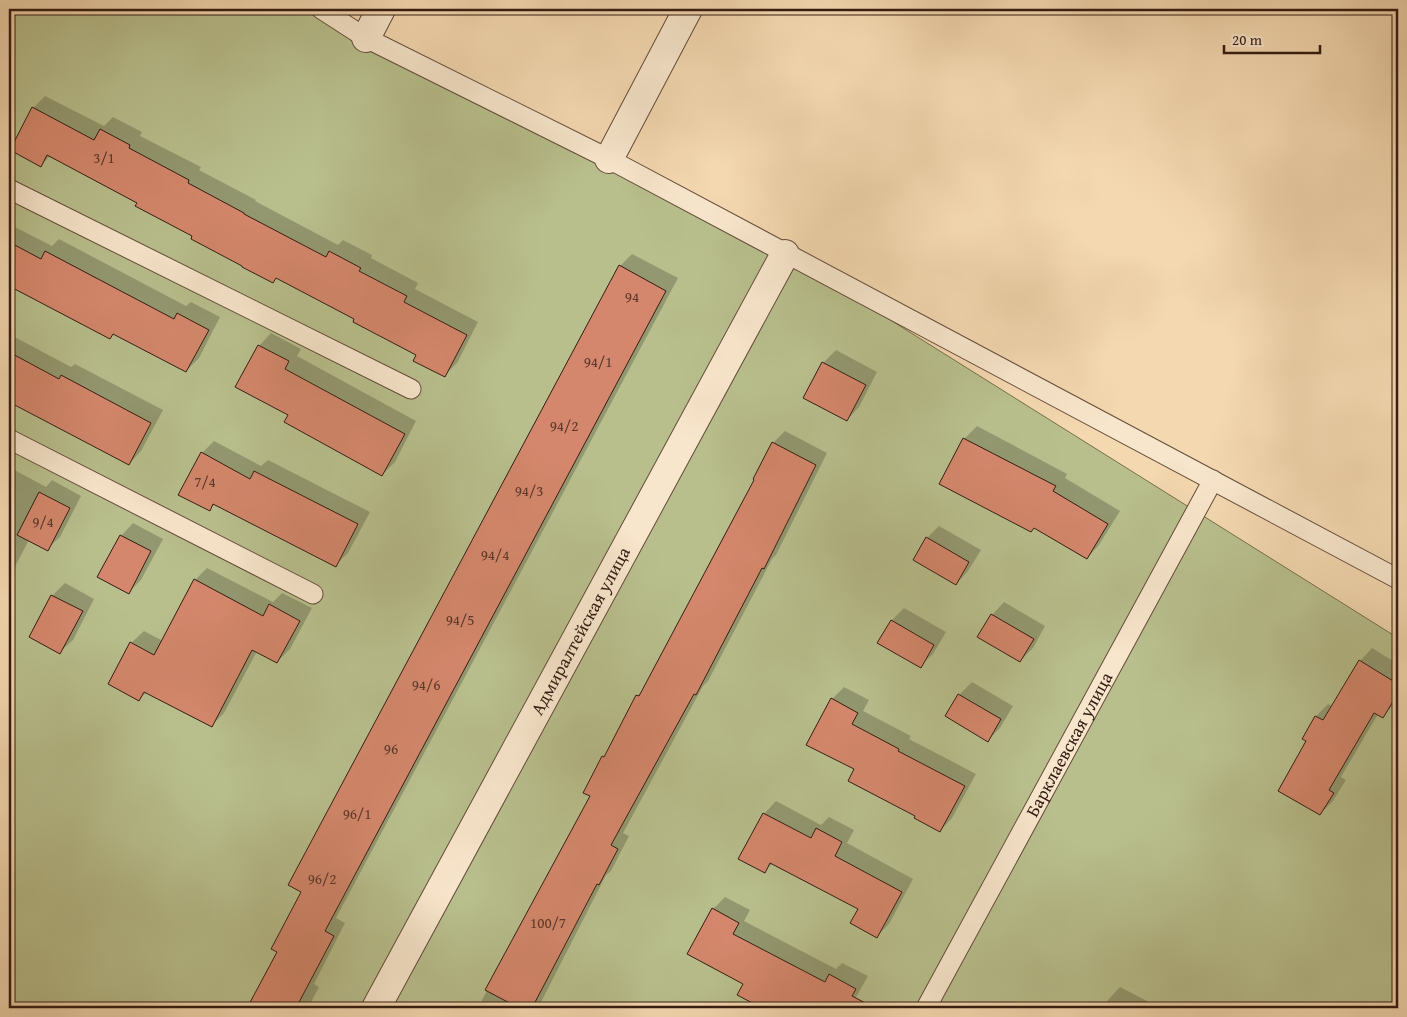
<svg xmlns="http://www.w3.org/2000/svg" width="1407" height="1017" font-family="'Gentium Book Plus',serif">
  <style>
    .green { fill: #b8bf8d; stroke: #766e50 }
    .shadow { fill: #0003 }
    .building { fill: #d4876c; stroke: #341c13 }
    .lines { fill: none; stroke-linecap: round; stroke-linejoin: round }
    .service-casing { stroke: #644b3a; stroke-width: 21 }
    .minor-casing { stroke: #644b3a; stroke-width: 30 }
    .service { stroke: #f8e6cc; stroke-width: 19 }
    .minor { stroke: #f8e6cc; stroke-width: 28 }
    .labels { text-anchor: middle; stroke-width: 4.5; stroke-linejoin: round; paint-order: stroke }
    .number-label { font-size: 15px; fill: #5c3729 }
    .street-label { font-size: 18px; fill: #341c13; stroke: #f8e6cc }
  </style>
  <rect width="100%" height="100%" fill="#f4d8b0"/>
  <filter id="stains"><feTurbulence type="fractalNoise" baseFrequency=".004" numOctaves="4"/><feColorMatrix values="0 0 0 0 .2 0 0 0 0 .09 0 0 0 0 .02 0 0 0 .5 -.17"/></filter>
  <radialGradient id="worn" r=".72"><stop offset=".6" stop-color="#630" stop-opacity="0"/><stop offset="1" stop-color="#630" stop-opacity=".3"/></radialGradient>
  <path class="green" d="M 9,9 L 310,9 L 785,254 L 1398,638 L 1398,1008 L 9,1008 Z"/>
  <path class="shadow" d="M 45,96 L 104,126 L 113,117 L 142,132 L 140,136 L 201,167 L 199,170 L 256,200 L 255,201 L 338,245 L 343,240 L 372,255 L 371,258 L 418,283 L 415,289 L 478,322 L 457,363 L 444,376 L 418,354 L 356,318 L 277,277 L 272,282 L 139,202 L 50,156 L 41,165 L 33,108 Z
    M 9,224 L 52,246 L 59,239 L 186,306 L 191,302 L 220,317 L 199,358 L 186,371 L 114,333 L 110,338 L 9,284 Z
    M 632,254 L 678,278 L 336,918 L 345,923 L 314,984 L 319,987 L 308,1008 L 249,1008 L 620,266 Z
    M 271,333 L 301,349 L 297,356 L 416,421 L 395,462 L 382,475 L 289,414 L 259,346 Z
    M 9,334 L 71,367 L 75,364 L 163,410 L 141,451 L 129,464 L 9,400 Z
    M 836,350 L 877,372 L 859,407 L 847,420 L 823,363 Z
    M 977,426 L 1067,474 L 1065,478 L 1120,511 L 1099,545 L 1087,558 L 1035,527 L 1031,531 L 964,439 Z
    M 785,431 L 827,453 L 776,555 L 772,559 L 708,681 L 703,686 L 623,833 L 629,836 L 611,871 L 606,875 L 538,1008 L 478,1008 L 518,930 L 591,795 L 603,757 L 608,753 L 637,696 L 644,689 L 756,479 L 773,443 Z
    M 214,441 L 261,466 L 268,460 L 370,512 L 348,553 L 335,565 L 215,504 L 209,510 L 202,453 Z
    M 9,467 L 46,487 L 52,480 L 81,496 L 60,537 L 47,549 L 29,540 L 9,578 Z
    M 133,523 L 163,539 L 141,580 L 129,592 L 121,536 Z
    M 939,526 L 981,550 L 968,571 L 956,584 L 927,538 Z
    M 207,568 L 273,602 L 282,593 L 312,608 L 290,649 L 277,662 L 257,651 L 224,713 L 211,726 L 147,692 L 139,699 L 131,643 L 144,631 L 163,641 L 195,580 Z
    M 65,583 L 94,599 L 73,640 L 60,652 L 31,637 L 52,596 Z
    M 1004,602 L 1045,626 L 1033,648 L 1020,661 L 992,615 Z
    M 904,608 L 946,632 L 933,654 L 920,666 L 879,642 L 892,620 Z
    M 1372,648 L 1398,664 L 1398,699 L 1383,717 L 1378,714 L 1341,777 L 1346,780 L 1333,801 L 1320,814 L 1308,741 L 1303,738 L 1316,716 L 1328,704 L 1333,706 L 1360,661 Z
    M 972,682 L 1013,706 L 1000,728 L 988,740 L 946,716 L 959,695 Z
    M 844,687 L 869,700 L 863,711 L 911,736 L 909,739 L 976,774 L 952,818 L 940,831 L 855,769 L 832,699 Z
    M 776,801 L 821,825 L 829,817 L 854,830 L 847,843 L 913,879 L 889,924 L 877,936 L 860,909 L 773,863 L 765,871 L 764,814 Z
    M 725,897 L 750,910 L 744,921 L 836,969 L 842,963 L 868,976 L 850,1008 L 783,1008 L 745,984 L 713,909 Z
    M 1120,987 L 1147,1001 L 1143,1008 L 1103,1008 L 1108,1000 Z"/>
  <path class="building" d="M 32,107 L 94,140 L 100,129 L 130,145 L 129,148 L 189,180 L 188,183 L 244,213 L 244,214 L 326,257 L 329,251 L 361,268 L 359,271 L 407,296 L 404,302 L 467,335 L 445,377 L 413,361 L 416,355 L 353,322 L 354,319 L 276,278 L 273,283 L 242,267 L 242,266 L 191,239 L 192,236 L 135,206 L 137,203 L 47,155 L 41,167 L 10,150 Z
    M 9,242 L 41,259 L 45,251 L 174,319 L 177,313 L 209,330 L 186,372 L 113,334 L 110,339 L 9,286 Z
    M 619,265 L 666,291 L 325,931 L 334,936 L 296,1008 L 247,1008 L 277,952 L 271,949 L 301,892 L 288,885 Z
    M 258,345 L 289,361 L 285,369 L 405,434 L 382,476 L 284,422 L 288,415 L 235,387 Z
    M 9,352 L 59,379 L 61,375 L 151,423 L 129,465 L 9,402 Z
    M 822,362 L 866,385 L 847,421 L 803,398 Z
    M 963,438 L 1056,486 L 1053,491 L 1108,524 L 1087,559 L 1034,528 L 1031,532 L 939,484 Z
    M 772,442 L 816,465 L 764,569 L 762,568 L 696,695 L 694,694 L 611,845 L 618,849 L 599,885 L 597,884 L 532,1008 L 519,1008 L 485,990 L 590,796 L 583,793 L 602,756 L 604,757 L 636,695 L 639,696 L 754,480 L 753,479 Z
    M 201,452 L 250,479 L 254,471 L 358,524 L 336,567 L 213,504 L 210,511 L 178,495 Z
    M 39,492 L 70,508 L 48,551 L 17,535 Z
    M 120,535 L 151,551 L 129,594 L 97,577 Z
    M 926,537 L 969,562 L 956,585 L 913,560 Z
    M 194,579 L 263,616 L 269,604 L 300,621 L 277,663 L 252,650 L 212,727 L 144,692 L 139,701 L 108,684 L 130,642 L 154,655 Z
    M 51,595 L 83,611 L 60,654 L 29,637 Z
    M 991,614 L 1034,639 L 1020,662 L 977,637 Z
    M 891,620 L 934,645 L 921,668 L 877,643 Z
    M 1359,660 L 1398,684 L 1398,693 L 1383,718 L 1374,713 L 1329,790 L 1334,793 L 1320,815 L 1278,791 L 1306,741 L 1302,739 L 1315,716 L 1323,720 Z
    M 958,694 L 1001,719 L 988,742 L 945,716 Z
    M 831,698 L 858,713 L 852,724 L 899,749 L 898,751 L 965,786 L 940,832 L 914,818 L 915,816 L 848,781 L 854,769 L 806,745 Z
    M 763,813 L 811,838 L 816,828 L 842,842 L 835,856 L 902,892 L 877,938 L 850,923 L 858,909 L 770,863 L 765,873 L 738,859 Z
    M 712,908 L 739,923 L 733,934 L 825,982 L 829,974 L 856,989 L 852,996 L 875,1008 L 762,1008 L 737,995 L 743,984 L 687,954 Z"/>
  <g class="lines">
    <g class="service-casing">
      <g id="service">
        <path d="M 321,9 L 366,38 L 609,159 L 1398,579"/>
        <path d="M 9,189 L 411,389"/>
        <path d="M 9,439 L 313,594"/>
        <path id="s1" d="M 926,1008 L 1213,480"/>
      </g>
    </g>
    <g class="minor-casing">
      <g id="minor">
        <path d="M 366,38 L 381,9"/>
        <path d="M 609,159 L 688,9"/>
        <path id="s2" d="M 376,1008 L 785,254"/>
      </g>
    </g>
    <use href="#service" class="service"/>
    <use href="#minor" class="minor"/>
  </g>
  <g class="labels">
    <g class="number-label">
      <text x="104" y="163">3/1</text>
      <text x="632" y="302">94</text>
      <text x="598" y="367">94/1</text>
      <text x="564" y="431">94/2</text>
      <text x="205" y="487">7/4</text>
      <text x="529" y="496">94/3</text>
      <text x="43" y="527">9/4</text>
      <text x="495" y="560">94/4</text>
      <text x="460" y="625">94/5</text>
      <text x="426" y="690">94/6</text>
      <text x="391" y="754">96</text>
      <text x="357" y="819">96/1</text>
      <text x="322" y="884">96/2</text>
      <text x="548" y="928">100/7</text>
    </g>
    <g class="street-label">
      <text dy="6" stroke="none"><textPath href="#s2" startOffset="429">Адмиралтейская улица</textPath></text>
      <text dy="6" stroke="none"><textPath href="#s1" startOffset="300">Барклаевская улица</textPath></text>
    </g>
  </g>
  <rect width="1407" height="1017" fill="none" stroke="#f4d8b0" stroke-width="30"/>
  <rect x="10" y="10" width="1387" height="997" fill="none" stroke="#341c13" stroke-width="2.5"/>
  <rect x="15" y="15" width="1377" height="987" fill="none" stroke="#341c13"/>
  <path d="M1224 45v8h96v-8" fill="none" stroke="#341c13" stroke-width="2.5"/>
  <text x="1232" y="45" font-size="15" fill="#341c13" stroke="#f8e6cc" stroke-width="4" paint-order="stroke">20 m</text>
  <rect width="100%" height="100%" filter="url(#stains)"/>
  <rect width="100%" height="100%" fill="url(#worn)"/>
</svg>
